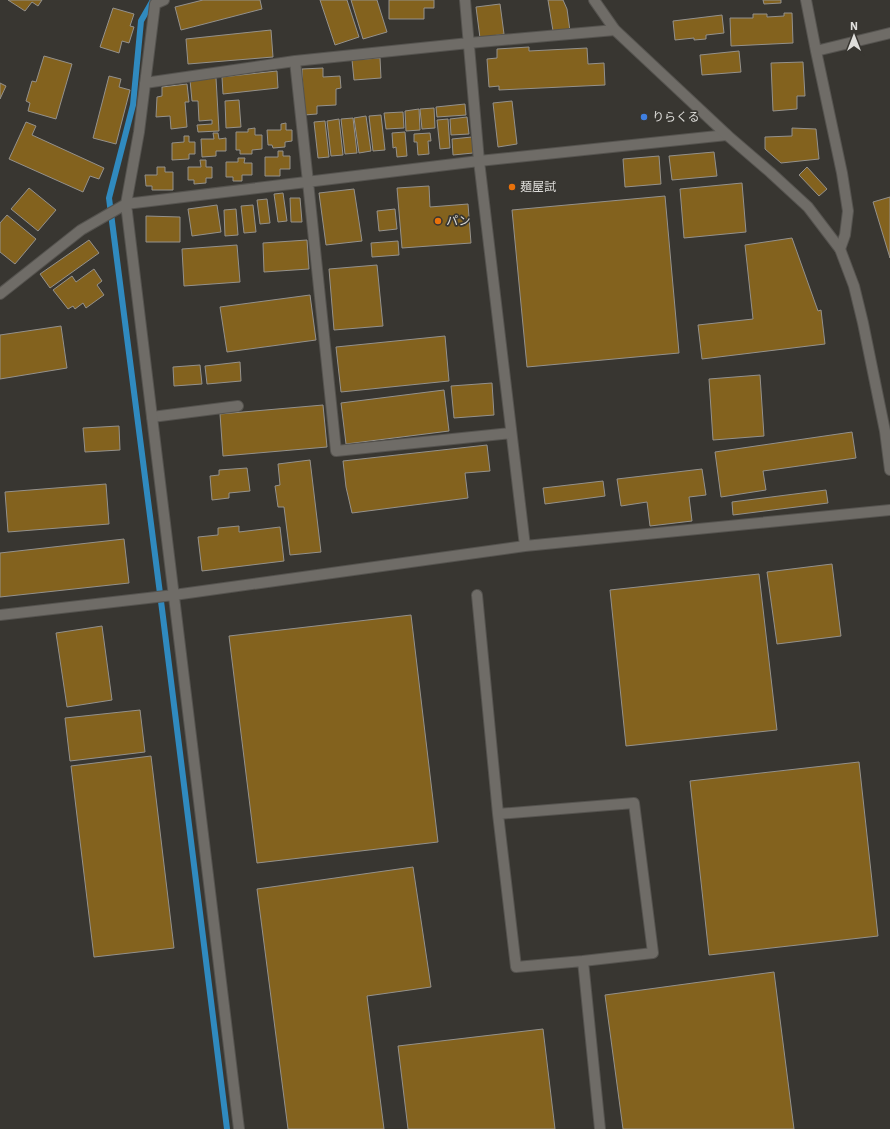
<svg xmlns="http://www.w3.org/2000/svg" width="890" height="1129" font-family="'IBM Plex Sans','Noto Sans JP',sans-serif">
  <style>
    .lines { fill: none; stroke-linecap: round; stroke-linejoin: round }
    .stream { stroke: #308abf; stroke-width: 6 }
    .building { fill: #83621e; stroke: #94918c }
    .service-casing { stroke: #55534f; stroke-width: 12 }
    .minor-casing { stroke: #55534f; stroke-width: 12 }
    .tertiary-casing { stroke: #55534f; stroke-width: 12 }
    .service { stroke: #6f6c67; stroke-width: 10 }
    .minor { stroke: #6f6c67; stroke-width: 10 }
    .tertiary { stroke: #6f6c67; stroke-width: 10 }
    .shop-dot { fill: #3f7fe0; stroke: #383631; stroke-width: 1.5 }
    .food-dot { fill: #e8710a; stroke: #383631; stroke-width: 1.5 }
    .labels { text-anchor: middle; stroke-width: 3.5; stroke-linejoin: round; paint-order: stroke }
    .poi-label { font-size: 12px; fill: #dfdedb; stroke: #383631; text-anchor: start }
  </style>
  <rect width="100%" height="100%" fill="#383631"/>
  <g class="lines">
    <path class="stream" d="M 153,0 L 141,21 L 133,105 L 109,198 L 162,609 L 227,1129"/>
  </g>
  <path class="building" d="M 8,0 L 42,0 L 38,6 L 32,2 L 25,11 Z
    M 203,0 L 260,0 L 262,9 L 181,30 L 175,7 Z
    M 320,0 L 347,0 L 359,37 L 335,45 Z
    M 351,0 L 377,0 L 387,32 L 363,39 Z
    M 389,0 L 434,0 L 434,8 L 424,8 L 424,19 L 389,19 Z
    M 548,0 L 563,0 L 567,9 L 570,31 L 553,31 Z
    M 763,0 L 781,0 L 781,3 L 764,4 Z
    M 500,4 L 504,34 L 480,38 L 476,7 Z
    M 113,8 L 134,14 L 130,26 L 134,27 L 129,43 L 122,41 L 119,53 L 100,47 Z
    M 784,13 L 792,13 L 793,43 L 731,46 L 730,18 L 753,18 L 753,14 L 767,14 L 767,17 L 784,16 Z
    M 722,15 L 724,33 L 706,35 L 706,39 L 694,40 L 694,38 L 675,40 L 673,21 Z
    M 271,30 L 273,57 L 188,64 L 186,39 Z
    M 529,47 L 529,51 L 587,48 L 588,64 L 604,63 L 605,85 L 499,90 L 499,86 L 489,87 L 487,59 L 497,58 L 497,49 Z
    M 739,51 L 741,72 L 702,75 L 700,55 Z
    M 44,56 L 72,64 L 56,119 L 28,111 L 30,103 L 26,101 L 32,81 L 36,82 Z
    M 380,58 L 381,78 L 354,80 L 352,60 Z
    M 803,62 L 805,96 L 797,96 L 797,109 L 773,111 L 771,63 Z
    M 323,68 L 323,77 L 340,76 L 341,88 L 336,89 L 336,105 L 317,106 L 317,114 L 304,115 L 302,69 Z
    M 277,71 L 278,88 L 223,94 L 222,77 Z
    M 109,76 L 121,79 L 119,87 L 130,90 L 116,144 L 93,138 Z
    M 216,78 L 219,131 L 198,132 L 197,125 L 212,124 L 212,120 L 199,121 L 198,101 L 192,101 L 190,80 Z
    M 0,83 L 6,86 L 0,99 Z
    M 187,84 L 189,102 L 185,102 L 187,127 L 171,129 L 170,116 L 156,117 L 157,97 L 162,96 L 162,87 Z
    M 239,100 L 241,127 L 226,128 L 225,101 Z
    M 512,101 L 517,144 L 498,147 L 493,103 Z
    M 465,104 L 466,115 L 437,117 L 436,107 Z
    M 434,108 L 435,128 L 422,129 L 420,109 Z
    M 419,109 L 420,130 L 406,131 L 405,111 Z
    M 403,112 L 404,128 L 386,129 L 384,113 Z
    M 381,115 L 385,150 L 373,151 L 369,116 Z
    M 366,116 L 371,151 L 359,153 L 354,118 Z
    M 467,117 L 469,134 L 451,135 L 450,119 Z
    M 353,118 L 357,153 L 345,154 L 341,119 Z
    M 339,119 L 343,155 L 331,156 L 327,121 Z
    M 448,119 L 450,148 L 440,149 L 437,120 Z
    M 325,121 L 329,157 L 318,158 L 314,122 Z
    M 26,122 L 36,126 L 32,135 L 104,168 L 99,179 L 90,176 L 83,192 L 9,159 Z
    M 286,123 L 286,130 L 292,130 L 292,141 L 285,142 L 285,147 L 273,148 L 272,145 L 268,145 L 267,130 L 281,130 L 281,124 Z
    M 255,128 L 255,135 L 262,135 L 262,149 L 252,150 L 252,154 L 240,154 L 240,150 L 236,150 L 236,132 L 248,132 L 248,129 Z
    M 792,128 L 816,129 L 819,159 L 781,163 L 765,149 L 765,137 L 792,136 Z
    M 405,132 L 407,156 L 397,157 L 396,147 L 393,148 L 392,133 Z
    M 213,133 L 218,133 L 219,139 L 226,138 L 226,151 L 216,151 L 216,156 L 202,157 L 201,139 L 214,139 Z
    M 430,133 L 431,141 L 428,141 L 429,154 L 418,155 L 417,142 L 414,142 L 414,134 Z
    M 184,136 L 189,136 L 189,142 L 195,142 L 195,154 L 189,154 L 189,159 L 172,160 L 172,143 L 184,142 Z
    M 472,137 L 473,153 L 453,155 L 452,139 Z
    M 278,151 L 283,151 L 283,156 L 290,156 L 290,169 L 280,169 L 280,176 L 265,176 L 265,157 L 278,157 Z
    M 714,152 L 717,176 L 672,180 L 669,156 Z
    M 659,156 L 661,184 L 625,187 L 623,159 Z
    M 238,158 L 245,158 L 244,163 L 252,163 L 252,175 L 242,175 L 242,181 L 233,181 L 233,177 L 226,177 L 226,162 L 238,162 Z
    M 200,160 L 206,160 L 206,167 L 212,167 L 212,178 L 206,178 L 206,183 L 194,184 L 194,180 L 188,180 L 188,167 L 201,167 Z
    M 157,167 L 165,167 L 165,172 L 173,172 L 173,190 L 152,190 L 152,186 L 146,186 L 145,175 L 157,175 Z
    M 807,167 L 827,189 L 819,196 L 799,175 Z
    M 742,183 L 746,232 L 684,238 L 680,189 Z
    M 429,186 L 430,207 L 468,204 L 471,243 L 402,248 L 397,188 Z
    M 29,188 L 56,210 L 38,231 L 11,209 Z
    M 354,189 L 362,241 L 326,245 L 319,193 Z
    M 283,193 L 287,221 L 278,222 L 274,194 Z
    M 665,196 L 679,353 L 527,367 L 512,210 Z
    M 890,197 L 890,258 L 873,202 Z
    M 290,198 L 300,198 L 302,222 L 291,222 Z
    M 267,199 L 270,223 L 260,224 L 257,200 Z
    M 217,205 L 221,232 L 192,236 L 188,209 Z
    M 253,205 L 256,232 L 244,233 L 241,206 Z
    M 236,209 L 238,235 L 225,236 L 224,210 Z
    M 395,209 L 397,229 L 379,231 L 377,211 Z
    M 7,215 L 36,239 L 15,264 L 0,252 L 0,223 Z
    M 146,216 L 180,217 L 180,242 L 146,242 Z
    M 792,238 L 818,311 L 821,310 L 825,344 L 702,359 L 698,325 L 753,319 L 745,245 Z
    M 89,240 L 99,253 L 50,288 L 40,274 Z
    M 307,240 L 309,269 L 264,272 L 263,243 Z
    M 398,241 L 399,255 L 372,257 L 371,243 Z
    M 237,245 L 240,282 L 184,286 L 182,249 Z
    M 377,265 L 383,326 L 334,330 L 329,269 Z
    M 94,269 L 102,281 L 97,285 L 104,295 L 86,308 L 83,303 L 75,309 L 73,306 L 68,309 L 53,290 L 72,276 L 76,282 Z
    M 310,295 L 316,340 L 227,352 L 220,307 Z
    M 61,326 L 67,368 L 0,379 L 0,335 Z
    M 445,336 L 449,381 L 341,392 L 336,347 Z
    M 240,362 L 241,381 L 207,384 L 205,366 Z
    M 200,365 L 202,384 L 174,386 L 173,367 Z
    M 760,375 L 764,436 L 713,440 L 709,379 Z
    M 492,383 L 494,415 L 454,418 L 451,386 Z
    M 444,390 L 449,431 L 346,444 L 341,403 Z
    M 323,405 L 327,447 L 223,456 L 220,414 Z
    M 119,426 L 120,450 L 85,452 L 83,428 Z
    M 852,432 L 856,458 L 763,471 L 766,490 L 721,497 L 715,452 Z
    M 487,445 L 490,471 L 465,473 L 468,498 L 352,513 L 346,487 L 343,461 Z
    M 310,460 L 321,552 L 290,555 L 284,507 L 278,507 L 275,486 L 280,485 L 278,464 Z
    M 247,468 L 250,491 L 229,493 L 229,498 L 212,500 L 210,476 L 219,475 L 219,470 Z
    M 702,469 L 706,495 L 689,497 L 692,521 L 650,526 L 647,502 L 621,506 L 617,479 Z
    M 603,481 L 605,496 L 545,504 L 543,488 Z
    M 106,484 L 109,524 L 8,532 L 5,492 Z
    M 826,490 L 828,503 L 733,515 L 732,502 Z
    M 239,526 L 239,532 L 280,527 L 284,561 L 202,571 L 198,537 L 218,535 L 218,528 Z
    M 124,539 L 129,583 L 0,597 L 0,553 Z
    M 832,564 L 841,636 L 777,644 L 767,572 Z
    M 759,574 L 777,730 L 626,746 L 610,590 Z
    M 411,615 L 438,842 L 257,863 L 229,636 Z
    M 102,626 L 112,700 L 67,707 L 56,633 Z
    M 140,710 L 145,752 L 70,761 L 65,718 Z
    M 151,756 L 174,948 L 94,957 L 71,766 Z
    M 859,762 L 878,936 L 709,955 L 690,781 Z
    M 413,867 L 431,987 L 367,996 L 384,1129 L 288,1129 L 257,889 Z
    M 774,972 L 794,1129 L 623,1129 L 605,995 Z
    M 543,1029 L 555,1129 L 408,1129 L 398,1046 Z"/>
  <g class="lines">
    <g class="service-casing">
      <path id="service" d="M 152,417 L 238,406
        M 477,595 L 498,814 L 516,967 L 583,961 L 600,1129
        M 498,814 L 634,803 L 653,953 L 583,961"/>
    </g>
    <g class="minor-casing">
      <path id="minor" d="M 164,0 L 155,4 L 139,132 L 126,204 L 239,1129
        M 465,0 L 479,161 L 525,546
        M 806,0 L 816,51 L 842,173 L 848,211 L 845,235 L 840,249
        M 816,51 L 890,33
        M 295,61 L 308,182 L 336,451 L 511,433
        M 145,83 L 295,61 L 469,43 L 615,30
        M 0,294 L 81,230 L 126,204 L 479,161 L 727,135
        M 0,615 L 174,595 L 525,546 L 890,510"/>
    </g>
    <g class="tertiary-casing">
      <path id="tertiary" d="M 594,0 L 615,30 L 727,135 L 770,172 L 808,207 L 840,249 L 854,286 L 863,323 L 885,431 L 890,470"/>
    </g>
    <use href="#service" class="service"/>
    <use href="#minor" class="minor"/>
    <use href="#tertiary" class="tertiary"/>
  </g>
  <circle class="shop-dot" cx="644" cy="117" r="4"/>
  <g class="food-dot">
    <circle cx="512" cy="187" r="4"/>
    <circle cx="438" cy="221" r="4"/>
  </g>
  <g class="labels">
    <g class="poi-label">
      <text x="652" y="121">りらくる</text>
      <text x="520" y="191">麺屋試</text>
      <text x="446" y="225">パン</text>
    </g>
  </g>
  <g transform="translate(854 36)" stroke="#383631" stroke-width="3" paint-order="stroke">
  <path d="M0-3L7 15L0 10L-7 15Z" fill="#dfdedb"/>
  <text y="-6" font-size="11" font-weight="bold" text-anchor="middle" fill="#dfdedb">N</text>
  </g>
</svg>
